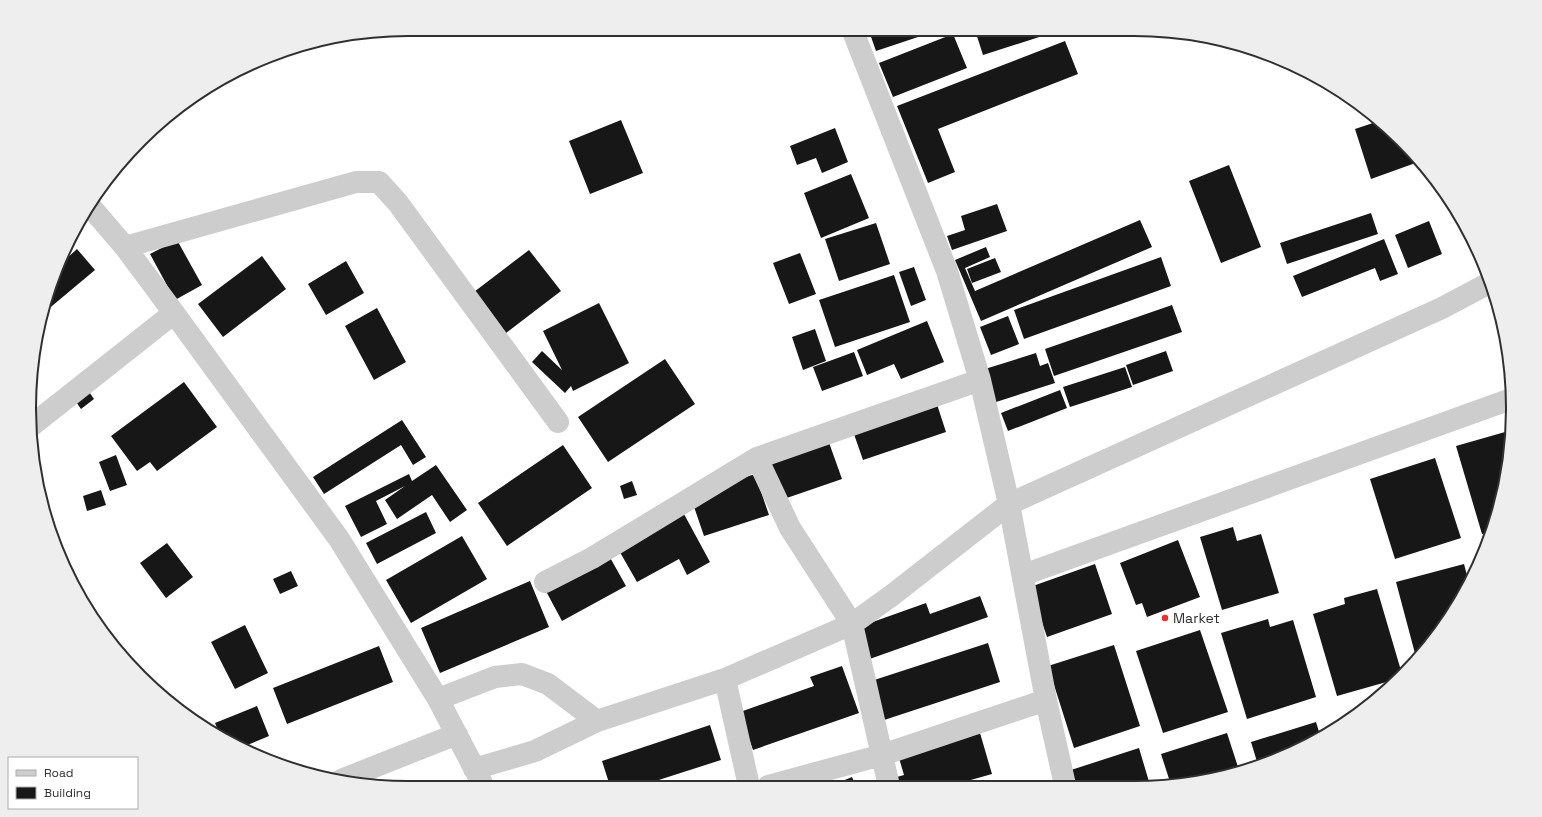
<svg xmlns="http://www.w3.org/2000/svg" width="1542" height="817" font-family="'Space Grotesk',sans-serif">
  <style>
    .building { fill: #171717 }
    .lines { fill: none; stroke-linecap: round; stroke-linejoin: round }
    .minor { stroke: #cdcdcd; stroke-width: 22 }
    .poi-dot { fill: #ee2e2a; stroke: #fff; stroke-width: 1.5 }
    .labels { text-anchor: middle; stroke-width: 4; stroke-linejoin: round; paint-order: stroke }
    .poi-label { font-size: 14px; fill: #303030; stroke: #fff; text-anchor: start }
    .rim { fill: none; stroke: #303030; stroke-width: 2 }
  </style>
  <rect width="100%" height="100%" fill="#fff"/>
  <path class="building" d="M 885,30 L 939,30 L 876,51 L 870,34 Z
    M 975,30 L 1061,30 L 983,55 Z
    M 953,34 L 967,68 L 893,97 L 879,63 Z
    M 1065,41 L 1078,74 L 938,129 L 955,172 L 928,183 L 897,106 Z
    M 621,120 L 643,173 L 590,194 L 569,141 Z
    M 1379,121 L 1419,158 L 1421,161 L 1371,179 L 1355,129 Z
    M 835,128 L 848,162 L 822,173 L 816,158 L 797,165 L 790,146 Z
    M 1229,165 L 1261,247 L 1221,263 L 1189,181 Z
    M 851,174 L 869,218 L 821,238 L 804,193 Z
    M 997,204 L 1007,231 L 952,250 L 947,236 L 965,230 L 961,216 Z
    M 1371,213 L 1378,234 L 1287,264 L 1280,243 Z
    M 1140,220 L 1152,247 L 981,321 L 955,260 L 986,247 L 990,257 L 965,268 L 975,291 Z
    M 1429,221 L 1442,254 L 1408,268 L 1395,235 Z
    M 876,223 L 890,264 L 839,281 L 825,239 Z
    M 1384,239 L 1398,274 L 1380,281 L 1375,268 L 1302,297 L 1293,276 Z
    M 177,240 L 202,285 L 175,300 L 150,254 Z
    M 77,249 L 95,270 L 46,311 L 43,308 L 65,260 Z
    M 529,250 L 561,291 L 502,336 L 470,295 Z
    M 800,253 L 816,294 L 789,304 L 773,263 Z
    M 262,256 L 286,289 L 223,337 L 198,304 Z
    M 1161,257 L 1171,286 L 1024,339 L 1014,310 Z
    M 995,258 L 1001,272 L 972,283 L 967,269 Z
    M 346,261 L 364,293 L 326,315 L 308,284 Z
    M 914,267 L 926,300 L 911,306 L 899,272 Z
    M 894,275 L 910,322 L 835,347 L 819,300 Z
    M 599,303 L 629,363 L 573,391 L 571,386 L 565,393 L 532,362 L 542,351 L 562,370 L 543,331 Z
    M 1172,305 L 1182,332 L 1054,376 L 1045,349 Z
    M 377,308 L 406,362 L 374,380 L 345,326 Z
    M 1499,315 L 1502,327 L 1497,328 L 1494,316 Z
    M 1008,316 L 1019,344 L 991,355 L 980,327 Z
    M 927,321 L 944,362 L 901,379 L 894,364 L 867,375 L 857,350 Z
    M 815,329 L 826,361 L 803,370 L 792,337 Z
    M 1166,351 L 1173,371 L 1133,385 L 1126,365 Z
    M 854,352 L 863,376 L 822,391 L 813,367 Z
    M 1036,353 L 1040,366 L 1048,363 L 1055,383 L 996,402 L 985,369 Z
    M 665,359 L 695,404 L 608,462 L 578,417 Z
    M 1125,367 L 1132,387 L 1070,407 L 1063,387 Z
    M 184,382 L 217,427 L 157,471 L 150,462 L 137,471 L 111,436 Z
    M 85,386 L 94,399 L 81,409 L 72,396 Z
    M 932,389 L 946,432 L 863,460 L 848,417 Z
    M 1060,390 L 1067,408 L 1008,431 L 1001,413 Z
    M 402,420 L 426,457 L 413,465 L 401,445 L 324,494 L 313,477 Z
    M 1512,430 L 1500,507 L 1491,532 L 1482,534 L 1456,446 Z
    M 827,437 L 842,479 L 778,501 L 764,459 Z
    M 563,445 L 592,488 L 507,546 L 478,503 Z
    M 116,455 L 127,485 L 110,491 L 99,462 Z
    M 1435,458 L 1461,538 L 1395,559 L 1370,479 Z
    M 436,465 L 467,510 L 450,522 L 432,495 L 397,519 L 385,500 L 405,486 L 376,501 L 387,524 L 361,537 L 345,506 L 409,474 L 412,481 Z
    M 755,474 L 769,515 L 704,536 L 690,495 Z
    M 632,481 L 637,495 L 624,499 L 620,486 Z
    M 101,490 L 106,505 L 87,511 L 83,496 Z
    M 678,503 L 710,562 L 687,575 L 679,559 L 637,582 L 613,540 Z
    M 426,512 L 436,533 L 377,564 L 366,543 Z
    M 1233,527 L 1237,541 L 1261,534 L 1279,593 L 1222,610 L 1200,537 Z
    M 462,536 L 487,579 L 411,623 L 386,580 Z
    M 1178,540 L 1200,597 L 1147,617 L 1142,603 L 1136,605 L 1120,563 Z
    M 167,543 L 193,577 L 166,598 L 140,563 Z
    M 603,545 L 626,586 L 562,621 L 540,580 Z
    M 1095,564 L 1112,614 L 1047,637 L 1030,587 Z
    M 1464,564 L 1469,583 L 1417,661 L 1396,582 Z
    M 291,571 L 298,586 L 280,594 L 273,579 Z
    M 530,581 L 549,627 L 440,673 L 421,628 Z
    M 1377,589 L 1402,674 L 1397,679 L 1337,696 L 1313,614 L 1345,604 L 1344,598 Z
    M 980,596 L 988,617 L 864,661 L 853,629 L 926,603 L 930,614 Z
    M 1268,619 L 1270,627 L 1293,620 L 1316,697 L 1247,719 L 1221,633 Z
    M 245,625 L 268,673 L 235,689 L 211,642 Z
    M 1200,630 L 1228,712 L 1163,733 L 1136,651 Z
    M 988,643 L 1000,682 L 878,722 L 865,683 Z
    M 1114,645 L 1140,726 L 1074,748 L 1048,666 Z
    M 379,646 L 393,682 L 287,724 L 273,688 Z
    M 842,666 L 859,713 L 753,750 L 740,712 L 814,686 L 810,677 Z
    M 257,706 L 269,736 L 240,748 L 219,733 L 215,723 Z
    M 1316,722 L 1320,735 L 1279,759 L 1258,765 L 1251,742 Z
    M 710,725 L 721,760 L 640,786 L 610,786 L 602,761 Z
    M 980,733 L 992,774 L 953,785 L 887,786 L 886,780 L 904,775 L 899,758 Z
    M 1227,733 L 1239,770 L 1183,785 L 1171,785 L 1161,754 Z
    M 1139,748 L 1150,785 L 1076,785 L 1071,770 Z
    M 852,777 L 856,786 L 830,786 Z"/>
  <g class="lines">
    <path class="minor" d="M 852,29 L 947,271 L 980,380 L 1009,504 L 1046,700 L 1065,785
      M 89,205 L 125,247 L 174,313 L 339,539 L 438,699 L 484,787
      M 125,247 L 356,182 L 379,182 L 398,203 L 558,422
      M 31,426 L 174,313
      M 757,458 L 790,528 L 852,624 L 889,786
      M 1023,575 L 1511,399
      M 545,582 L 592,558 L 757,458 L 980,380
      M 725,679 L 749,786
      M 438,699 L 495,677 L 522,674 L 548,684 L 597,721
      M 474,769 L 535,751 L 597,721 L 725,679 L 852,624 L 891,596 L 1009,504 L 1442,308 L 1491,282
      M 341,780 L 457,734
      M 768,786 L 882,755 L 1046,700"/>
  </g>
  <circle class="poi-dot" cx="1165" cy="618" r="4"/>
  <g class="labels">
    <g class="poi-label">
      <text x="1173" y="623">Market</text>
    </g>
  </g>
  <path d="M0 0H1542V817H0ZM408 36H1134A372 372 0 0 1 1506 408V409A372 372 0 0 1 1134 781H408A372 372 0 0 1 36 409V408A372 372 0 0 1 408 36Z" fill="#eee" fill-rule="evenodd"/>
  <path class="rim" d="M408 36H1134A372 372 0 0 1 1506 408V409A372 372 0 0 1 1134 781H408A372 372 0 0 1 36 409V408A372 372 0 0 1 408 36Z"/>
  <rect x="8" y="757" width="130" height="52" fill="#ffffff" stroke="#acacac"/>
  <rect x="16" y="770" width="20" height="6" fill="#cdcdcd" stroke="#acacac"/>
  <text x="44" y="777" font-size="12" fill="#303030">Road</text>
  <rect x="16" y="787" width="20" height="12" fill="#171717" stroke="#acacac"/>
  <text x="44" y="797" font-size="12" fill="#303030">Building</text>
</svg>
